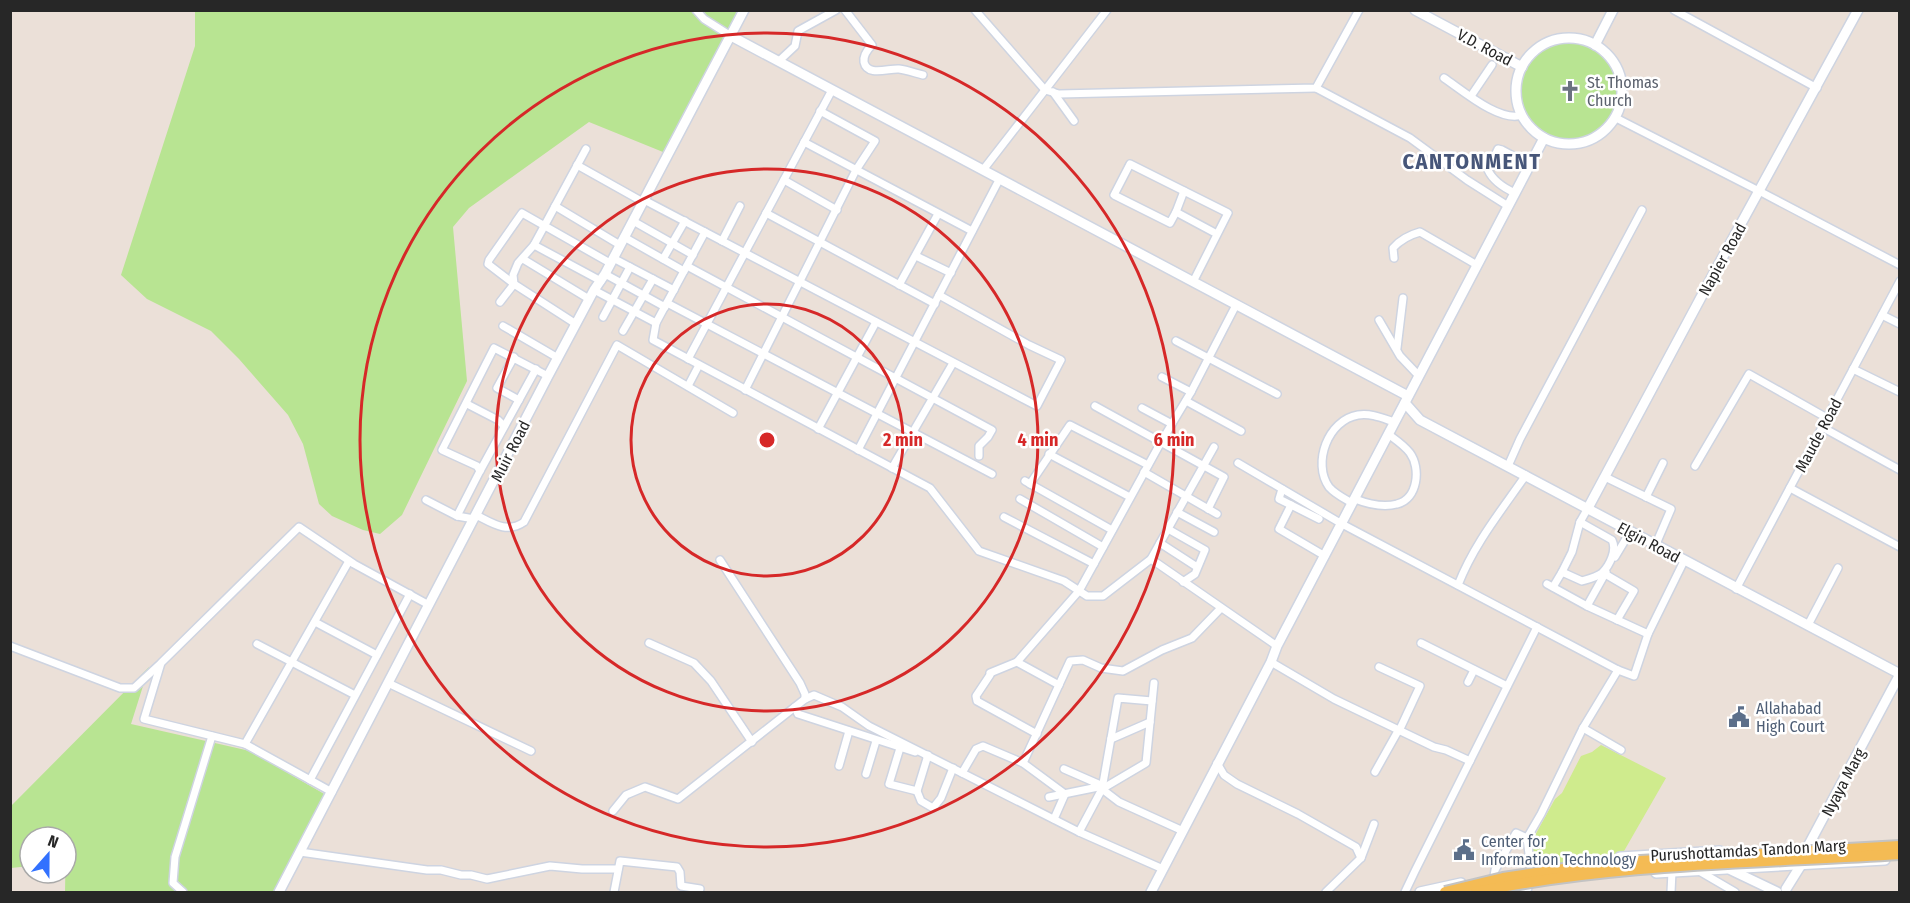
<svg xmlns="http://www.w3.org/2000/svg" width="1910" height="903" font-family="'Fira Sans Condensed',sans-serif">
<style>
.green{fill:#b8e492}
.pitch{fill:#cfeb8d}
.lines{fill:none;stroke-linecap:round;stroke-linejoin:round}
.street-casing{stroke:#ced4e1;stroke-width:10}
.secondary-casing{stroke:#ced4e1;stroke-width:12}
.street{stroke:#fff;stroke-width:7}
.secondary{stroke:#fff;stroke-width:9}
.primary-bridge-casing{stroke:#c3c3c3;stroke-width:14;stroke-linecap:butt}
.primary-bridge{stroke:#f4bb54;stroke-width:10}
.ring{fill:none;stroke:#d62828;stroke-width:3}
.labels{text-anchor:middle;stroke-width:5;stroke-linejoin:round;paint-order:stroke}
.street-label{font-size:16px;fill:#272727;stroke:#fff}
.worship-label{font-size:16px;fill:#5b616d;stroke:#fff;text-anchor:start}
.service-label{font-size:16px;fill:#4e5e75;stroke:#fff;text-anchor:start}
.district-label{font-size:22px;font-weight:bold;letter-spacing:1.5px;fill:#475679;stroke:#fff}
.centre{fill:#d62828;stroke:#fff;stroke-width:3}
.ring-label{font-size:18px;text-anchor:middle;font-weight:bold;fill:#d62828;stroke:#fff;stroke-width:5;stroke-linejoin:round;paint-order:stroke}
</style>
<rect width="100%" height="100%" fill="#ebe0d8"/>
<g class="green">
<path d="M195,11H739L663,152L589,122L469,208L453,227L467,381L402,515L380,534L363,530L332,516L319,504L303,444L288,415L239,359L211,331L147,299L121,275L195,46Z"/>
<circle cx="1569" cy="92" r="49"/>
<path d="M149,667L131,724L250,751L326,795L276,892H65L66,837H30V866L11,868V806Z"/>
</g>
<path class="pitch" d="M1601,745L1666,778L1620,858L1533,872V839L1555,799L1562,793L1581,756L1592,752Z"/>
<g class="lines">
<defs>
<g id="street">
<path d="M696,10L704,19L731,36"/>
<path d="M845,10L872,45C867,50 863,55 864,62C867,77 889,68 899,69C907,70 915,73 923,75"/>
<path d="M975,10L1045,90L1059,94L1316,88L1359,10"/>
<path d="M1674,10L1817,88"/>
<path d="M779,61L795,46L798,31L836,10"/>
<path d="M1444,78C1462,90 1500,123 1522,115"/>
<path d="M1316,88L1410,138L1467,180L1508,206"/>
<path d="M1053,92L1074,121"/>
<path d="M1471,96L1492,65"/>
<path d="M1616,118L1759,191L1900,265"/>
<path d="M804,142L972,231"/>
<path d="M577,165L643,202"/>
<path d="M983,170L1107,10"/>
<path d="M784,180L837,210"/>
<path d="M1515,193C1504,188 1493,181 1488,170L1498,149L1502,150L1530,165"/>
<path d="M555,206L620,245"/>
<path d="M1176,212L1184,191"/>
<path d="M766,213L935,304"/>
<path d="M633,221L693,255"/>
<path d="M705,232L1037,406L1061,360L1029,345L939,295"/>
<path d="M624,237L684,271"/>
<path d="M722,241L740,206"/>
<path d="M534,245L601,281"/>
<path d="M916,256L951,273"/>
<path d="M613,258L674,290"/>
<path d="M1394,258L1393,248C1401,239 1409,235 1420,232L1477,265"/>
<path d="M523,259L589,299"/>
<path d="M663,259L685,221"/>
<path d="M687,266L992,430L988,437L979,446V456"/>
<path d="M605,274L665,307"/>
<path d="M1193,282L1228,213L1130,164L1114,195L1170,223L1176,212L1217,234"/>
<path d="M899,285L938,214"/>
<path d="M594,290L656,323L705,232L644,200"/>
<path d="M500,302L514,284L488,264L489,260L522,213L610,263"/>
<path d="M667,303L992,474"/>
<path d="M1882,315L1900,324"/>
<path d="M603,317L630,267"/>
<path d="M1379,320L1400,356L1419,376"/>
<path d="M656,323L653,340L930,488L979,551L1064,581L1087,596H1103L1151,559L1214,447"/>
<path d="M576,324L514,284L513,275L518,263L534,245L586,149"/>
<path d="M503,326L558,358"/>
<path d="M623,331L653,279"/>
<path d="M1176,341L1277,394"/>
<path d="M1397,348L1403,298"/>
<path d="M514,357L497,388L519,400"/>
<path d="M688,359L832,90"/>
<path d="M1853,369L1900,392"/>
<path d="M1162,377L1191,392"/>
<path d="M688,386L699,365"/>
<path d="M745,390L856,170L875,141L820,111"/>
<path d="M1186,401L1241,431"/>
<path d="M467,404L498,420L504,426"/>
<path d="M1095,406L1224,477L1208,509"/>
<path d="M1142,408L1172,424"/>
<path d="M1822,427L1900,470"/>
<path d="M818,429L876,322"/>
<path d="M858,450L999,180"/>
<path d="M1049,454L1130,497"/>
<path d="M1238,463L1342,524L1618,670L1634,676L1648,634L1684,561"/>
<path d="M1508,466L1520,439L1642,210"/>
<path d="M1695,466L1749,374L1827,418"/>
<path d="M892,468L953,363"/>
<path d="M480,471L477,466L442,450L494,348L548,376"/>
<path d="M1144,472L1217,514"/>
<path d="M1605,477L1671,509L1656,544"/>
<path d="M1025,481L1112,530"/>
<path d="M1030,484L1070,425L1148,465"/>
<path d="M1790,488L1900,547"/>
<path d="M1282,489L1279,499L1319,519"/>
<path d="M1646,497L1663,463"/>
<path d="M1020,499L1103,547"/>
<path d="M1355,499C1368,504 1383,508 1397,504C1418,499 1421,468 1410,453C1404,445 1396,440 1388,434"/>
<path d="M426,500L457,516L474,519"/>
<path d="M1352,503C1345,499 1335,494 1329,487C1312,463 1328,420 1358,415C1371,413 1382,418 1394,422"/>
<path d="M1291,505L1279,529L1325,556"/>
<path d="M1177,512L1214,532"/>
<path d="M476,515C492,523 507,534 524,522L617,345L733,413"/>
<path d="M457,516L480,471L536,369"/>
<path d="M1004,517L1094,564"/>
<path d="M1168,529L1205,550L1195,574L1183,582"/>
<path d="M1160,543L1197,567"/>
<path d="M1615,557L1630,532"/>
<path d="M1151,559L1277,646"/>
<path d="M720,560L800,683L805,694V699"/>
<path d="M1562,572L1572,552L1580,522"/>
<path d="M1605,574L1634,591L1617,620"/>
<path d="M1547,584L1587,606L1648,634"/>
<path d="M1458,585C1474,544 1501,511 1526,475"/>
<path d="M1553,587L1562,572L1582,581C1589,579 1597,577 1602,573C1610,565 1617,550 1612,540L1580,522L1588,508"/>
<path d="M1736,589L1900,281"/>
<path d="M1587,606L1606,572"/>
<path d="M315,622L377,655"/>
<path d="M1808,625L1838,568"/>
<path d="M649,643L694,663L711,681L752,742"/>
<path d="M1421,643L1507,686"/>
<path d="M257,644L355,695"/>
<path d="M10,646L120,688H134L159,665"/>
<path d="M1017,662L1059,685"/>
<path d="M1271,662L1334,699L1434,747L1446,750L1470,761"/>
<path d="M1379,667L1420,686L1399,731"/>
<path d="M990,673L1017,662L1079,591L1161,442L1191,392L1236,305"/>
<path d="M990,675L976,696L977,701L1037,734"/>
<path d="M1468,682L1474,670"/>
<path d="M388,683L531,751"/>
<path d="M1154,683L1146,763L1102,789L1119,802L1183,831"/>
<path d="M795,707L798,714L915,752"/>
<path d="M1583,728L1621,750"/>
<path d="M1111,739L1150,722"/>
<path d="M245,744L349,561"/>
<path d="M900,748L889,784L917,791L928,755H926"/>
<path d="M1023,763L1065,794L1054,819"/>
<path d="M1217,763L1224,775L1237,784L1298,814L1356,847L1361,858L1326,892"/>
<path d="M839,766L849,731"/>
<path d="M1375,772L1398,731"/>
<path d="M962,773L976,749L983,746L1023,763L1070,661L1083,660L1101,668L1123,671L1162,650L1192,638L1221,608"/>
<path d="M866,774L876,741"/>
<path d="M310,780L410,594"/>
<path d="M917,791L921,801L933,808L941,798L953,768"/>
<path d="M332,792L245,744L144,719L161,663L299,527L354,564L429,605"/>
<path d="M1049,797L1103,786L1064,769"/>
<path d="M613,811L626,795L645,787L678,799L805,699L814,695L842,707L869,726L1079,832L1163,869"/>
<path d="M1079,832L1102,789L1118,698L1152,701"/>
<path d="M300,852L427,870H441L461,875H471L487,879L550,866L582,869H618"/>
<path d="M1361,858L1374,824"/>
<path d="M1699,871L1735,892"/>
<path d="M1532,878L1527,838L1541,814L1583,728L1618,670"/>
<path d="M1493,882L1495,870L1516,833L1527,838"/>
<path d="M183,892L173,883L175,857L212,736"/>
<path d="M614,892L620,861L677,867L680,872L681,886L700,889L699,892"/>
<path d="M1405,892L1415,871L1537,627"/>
<path d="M1671,892L1672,872"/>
</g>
<g id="secondary">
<path d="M1415,10L1522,67"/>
<path d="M731,36L1408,396"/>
<circle cx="1569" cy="91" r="53"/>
<path d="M1595,45L1613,10"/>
<path d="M1405,403L1420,420L1900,674"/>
<path d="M1588,508L1714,273L1858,10"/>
<path d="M1620,857L1720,851"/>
<path d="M1731,870L1777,892"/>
<path d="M1656,873L1885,860"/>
<path d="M1786,889L1801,865L1807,848L1900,674"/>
<path d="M279,892L548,376L594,290L605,274L744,10"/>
<path d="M1151,892L1271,662L1277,646L1544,138"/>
<path d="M1420,892L1461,883"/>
<path d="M1504,892L1527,888"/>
</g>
</defs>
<use href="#street" class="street-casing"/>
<use href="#secondary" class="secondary-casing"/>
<use href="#street" class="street"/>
<use href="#secondary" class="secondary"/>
<defs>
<g id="primary-bridge">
<path d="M1445,892L1503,878L1605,863L1900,846"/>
<path d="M1476,892C1615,863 1758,863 1900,854"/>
</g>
</defs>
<use href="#primary-bridge" class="primary-bridge-casing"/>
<use href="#primary-bridge" class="primary-bridge"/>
</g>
<g class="ring">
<circle cx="767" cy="440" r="136"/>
<circle cx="767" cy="440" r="271"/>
<circle cx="767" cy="440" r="407"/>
</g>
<defs>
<symbol id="church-bare" viewBox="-9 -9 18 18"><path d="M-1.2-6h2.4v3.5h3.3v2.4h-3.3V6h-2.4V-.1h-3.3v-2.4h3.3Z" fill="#6b7280" stroke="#fff" stroke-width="2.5" paint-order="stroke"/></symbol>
<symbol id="civic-bare" viewBox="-9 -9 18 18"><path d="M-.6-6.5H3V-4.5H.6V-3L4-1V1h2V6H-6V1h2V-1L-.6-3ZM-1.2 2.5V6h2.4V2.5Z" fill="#5c6f8a" stroke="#fff" stroke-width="2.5" paint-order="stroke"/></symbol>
</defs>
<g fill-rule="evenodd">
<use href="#church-bare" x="1555" y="76" width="30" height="30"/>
<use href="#civic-bare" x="1724" y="702" width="30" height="30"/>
<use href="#civic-bare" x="1449" y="835" width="30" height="30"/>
</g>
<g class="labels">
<g class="street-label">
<text transform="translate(1485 47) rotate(28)" y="6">V.D. Road</text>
<text transform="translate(1722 259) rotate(-61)" y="6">Napier Road</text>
<text transform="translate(1818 435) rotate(-62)" y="6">Maude Road</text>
<text transform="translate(510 451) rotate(-63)" y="6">Muir Road</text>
<text transform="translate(1649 542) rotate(28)" y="6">Elgin Road</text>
<text transform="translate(1843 782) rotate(-62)" y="6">Nyaya Marg</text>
<text transform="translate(1748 850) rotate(-3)" y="6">Purushottamdas Tandon Marg</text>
</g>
<g class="worship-label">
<text x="1587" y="88">St. Thomas<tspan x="1587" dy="18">Church</tspan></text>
</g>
<g class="service-label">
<text x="1756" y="714">Allahabad<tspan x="1756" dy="18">High Court</tspan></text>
<text x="1481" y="847">Center for<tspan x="1481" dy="18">Information Technology</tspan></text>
</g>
<g class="district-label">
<text x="1472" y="169">CANTONMENT</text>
</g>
</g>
<circle cx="767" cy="440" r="9" class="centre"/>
<g class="ring-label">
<text x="903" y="446">2 min</text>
<text x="1038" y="446">4 min</text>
<text x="1174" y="446">6 min</text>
</g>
<rect width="1910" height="903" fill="none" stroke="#272727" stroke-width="24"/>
<g transform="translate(48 855) rotate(21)"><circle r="28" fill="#ffffff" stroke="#a9a9a9" stroke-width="1.5"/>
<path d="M0-4.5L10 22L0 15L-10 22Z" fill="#3271fe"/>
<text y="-9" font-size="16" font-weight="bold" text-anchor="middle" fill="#272727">N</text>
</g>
</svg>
